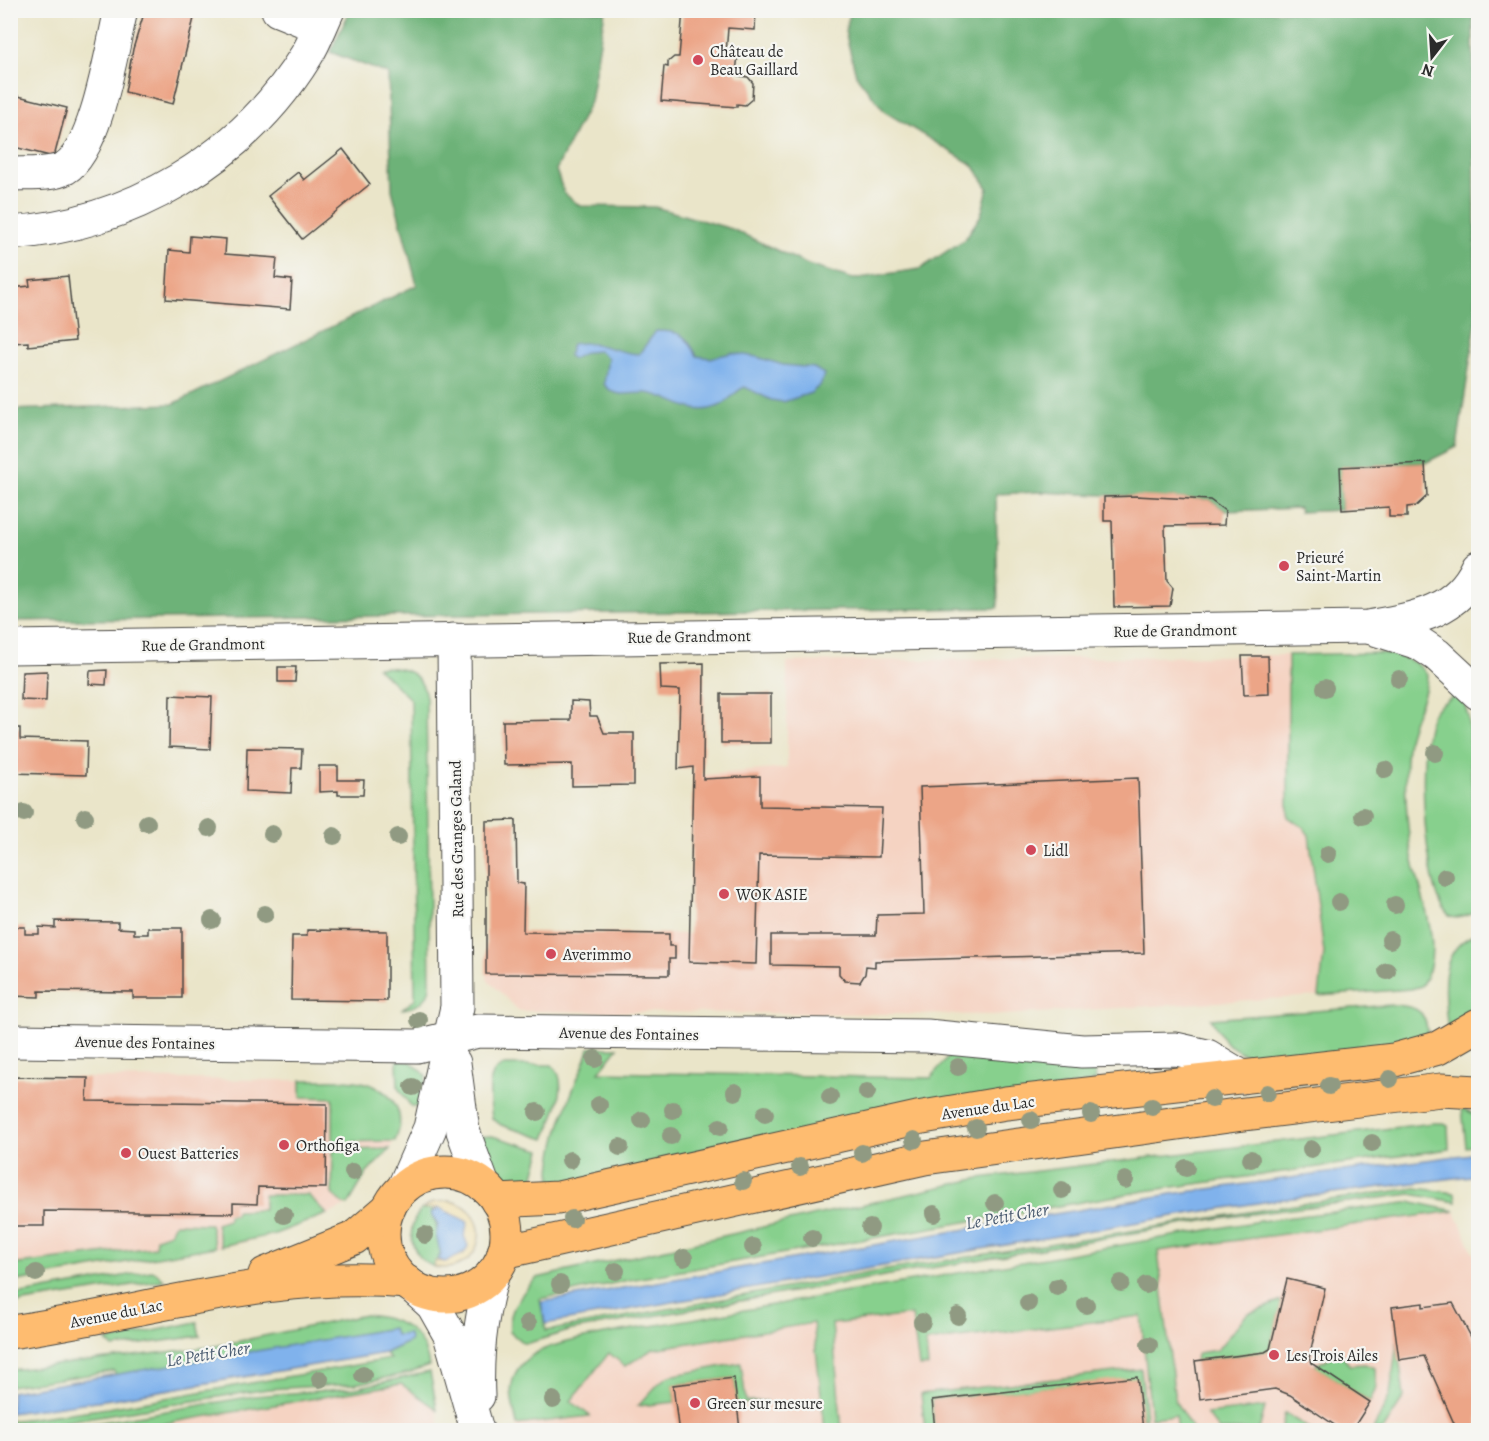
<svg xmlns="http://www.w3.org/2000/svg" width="1489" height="1441" font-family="Alegreya,serif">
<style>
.built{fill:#f5d3c2}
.green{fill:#87d08d;stroke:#597e5c;stroke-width:1.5}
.forest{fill:#6db278;stroke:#4c6e52;stroke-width:1.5}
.sand{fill:#eeda9e;stroke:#8c8264;stroke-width:1.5}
.water{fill:#80b2ec;stroke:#566e8c;stroke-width:1.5}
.building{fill:#eca587}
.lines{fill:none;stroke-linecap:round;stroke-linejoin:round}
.minor-casing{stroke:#484743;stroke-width:35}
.tertiary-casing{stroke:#484743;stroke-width:35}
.primary-casing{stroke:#484743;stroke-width:35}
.minor{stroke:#fff;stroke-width:33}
.tertiary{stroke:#fff;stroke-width:33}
.primary{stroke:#febc70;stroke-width:33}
.tree{fill:#909a82}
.poi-dot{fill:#d1495b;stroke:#f6f6f2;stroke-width:2}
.labels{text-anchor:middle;stroke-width:4.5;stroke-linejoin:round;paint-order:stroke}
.poi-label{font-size:16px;fill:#2b2b2b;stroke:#f6f6f2;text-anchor:start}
.street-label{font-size:16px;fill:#2b2b2b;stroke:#f6f6f2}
.water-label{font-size:18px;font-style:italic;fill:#495a6f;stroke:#f6f6f2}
</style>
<rect width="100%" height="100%" fill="#f6f6f2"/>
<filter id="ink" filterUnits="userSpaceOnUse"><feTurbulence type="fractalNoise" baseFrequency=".0167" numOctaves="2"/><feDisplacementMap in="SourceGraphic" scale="12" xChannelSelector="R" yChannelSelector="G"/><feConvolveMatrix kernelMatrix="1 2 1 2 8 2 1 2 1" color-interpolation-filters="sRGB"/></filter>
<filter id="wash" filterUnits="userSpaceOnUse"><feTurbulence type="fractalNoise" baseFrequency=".008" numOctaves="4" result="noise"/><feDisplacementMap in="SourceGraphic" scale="24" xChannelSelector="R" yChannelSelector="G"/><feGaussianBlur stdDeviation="1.35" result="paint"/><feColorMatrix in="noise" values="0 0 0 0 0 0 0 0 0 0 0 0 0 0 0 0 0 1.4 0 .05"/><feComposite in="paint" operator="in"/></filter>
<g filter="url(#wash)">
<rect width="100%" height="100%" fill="#eae5c9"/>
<g class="built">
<path d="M1288,655V817L1303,827L1309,835L1324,953L1319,996L1004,1015L522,1011L518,1010L487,979V932L689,934L693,784L703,783V775L787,768V662Z"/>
<path d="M11,1077L356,1081L368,1083L388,1095L399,1115V1130L390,1149L360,1182L348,1205L325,1216L247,1242L11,1282Z"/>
<path d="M1455,1211L1478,1263V1430H517L512,1397L538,1361L1158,1251Z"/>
<path d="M402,1384L437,1409L440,1430H125Z"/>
</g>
<g class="green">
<path d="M1382,653C1398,656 1418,659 1427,675C1427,698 1412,717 1408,740C1403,773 1406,812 1410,845C1415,886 1449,950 1421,986L1411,989L1319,996L1324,953L1309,835L1303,827L1288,817V655Z"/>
<path d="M377,667C402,667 422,670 426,698L430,985C429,1000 418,1007 403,1009L415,999L411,700Z"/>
<path d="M1461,693L1468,716L1472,789L1478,835V912C1470,914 1456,922 1448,915C1423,890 1416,746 1432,715C1438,704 1450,699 1461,693Z"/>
<path d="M1478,933V1006L1448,1034C1445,996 1434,949 1478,933Z"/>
<path d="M1392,1005C1423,1006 1425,1013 1429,1041L1270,1061L1242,1053L1226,1043L1211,1019Z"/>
<path d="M589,1048H618L599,1072L931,1078L952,1052L1095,1072L1096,1081L551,1186C549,1153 562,1118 574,1087C579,1073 586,1064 589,1048Z"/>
<path d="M397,1060L411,1062L426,1075L421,1108L411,1106L398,1088Z"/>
<path d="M505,1065H552C572,1083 552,1119 545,1139L501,1125L492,1118C490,1101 484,1070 505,1065Z"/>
<path d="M301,1080C332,1081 372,1073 393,1101C402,1114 401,1128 395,1141L333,1142V1098L301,1097Z"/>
<path d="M1462,1108L1478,1116V1145L1466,1147Z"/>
<path d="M1433,1123H1442L1448,1126L1449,1149L1145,1191L629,1280L540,1299L546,1331L875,1272L1280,1207L1416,1188L1455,1193L1456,1202L1411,1194L1220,1218L572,1330L529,1343H523L510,1332C507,1311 523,1291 537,1278L980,1178Z"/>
<path d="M492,1136L541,1150L530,1190C495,1178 491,1169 475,1137Z"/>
<path d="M390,1149L366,1174L348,1205L343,1204L332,1194L333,1150Z"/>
<path d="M264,1195H308L327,1214L275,1234L221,1246L216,1224L228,1220V1215H235L236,1211L264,1210Z"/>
<path d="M1413,1202L1455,1211L1158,1251L1175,1401L1193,1430H1178L1176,1415L1151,1418L1141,1316L926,1342L928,1366L919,1367L912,1315L832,1324L842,1430H825L813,1323L653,1349L625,1366L609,1353L571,1401L590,1416L517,1425C515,1413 509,1396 512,1384C519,1345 574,1341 605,1334L1260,1221Z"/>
<path d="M429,1208L433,1210L431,1213C439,1225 437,1238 441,1252L434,1267C410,1256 404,1229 422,1209Z"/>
<path d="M175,1223L210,1224L215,1247L11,1282V1265L155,1247L156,1238L170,1233Z"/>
<path d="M151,1271L156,1272L164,1280L11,1304V1296Z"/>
<path d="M1282,1301L1270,1349L1265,1352L1195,1361L1198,1353L1217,1350L1247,1314Z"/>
<path d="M365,1315C399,1318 423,1329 429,1366L409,1373L355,1384L268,1389L11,1430L10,1421L108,1408L390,1359L385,1353L410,1341L395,1335L393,1328L116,1376L114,1371L11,1386V1370L211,1347Z"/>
<path d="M197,1322L200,1336L113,1348L106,1341Z"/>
<path d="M1397,1341L1404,1397L1383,1430H1373L1390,1395Z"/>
<path d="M1340,1352L1350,1365L1365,1364L1375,1368L1376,1387L1370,1402L1314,1366Z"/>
<path d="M741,1363L746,1401H768L737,1405L734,1378L673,1385L675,1402L638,1406L660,1382L669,1376Z"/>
<path d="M1141,1369L1146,1418H1142L1137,1378L932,1400L935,1430H925L921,1394Z"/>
<path d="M430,1372L437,1409L401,1384L125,1430H55L254,1396L356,1388Z"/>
<path d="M1265,1407L1259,1430H1219L1206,1414Z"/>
<path d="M1285,1413L1311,1430H1281Z"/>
</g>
<path class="forest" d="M350,11H605L590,102L556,170L564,193L580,206L655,207L732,229L808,265L853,279L920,269L965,239L981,215L988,188L973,165L885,112L856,75L845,31L851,11H1473L1476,322L1457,447L1425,463L1341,467L1342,510L1300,512L1299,508L1225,511L1210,500L1040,492L996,494L998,608L11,621L10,410L173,404L417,285L392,190L388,74L330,52Z"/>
<path class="sand" d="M450,1201C497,1210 484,1277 434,1267L435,1261L445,1262L464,1254L467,1244L464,1236L468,1222L439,1208L422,1209L434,1202Z"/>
<g class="water">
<path d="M656,331C680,331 686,334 697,356L710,358L732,353L757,357L783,365L814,368L824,374L821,384L811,393L783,402L771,400L745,387C734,391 729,402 719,406C691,419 670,394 646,393C629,392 617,400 604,384L608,358L599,351L586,352L573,359L568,356L572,344C597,339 615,353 639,354Z"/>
<path d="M1478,1153V1175L1277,1200L1174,1216L545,1324L541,1302L1171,1194Z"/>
<path d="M439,1208L468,1222L464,1236L468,1246L466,1251L445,1262L438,1259L441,1255L436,1235L438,1225L431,1213Z"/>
<path d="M393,1328L395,1335L409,1334L410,1341L385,1353L118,1398L11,1413V1392Z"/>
</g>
<g id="blocks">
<g class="building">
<path d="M145,10H196L173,104L125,92L133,49Z"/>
<path d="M683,10H756L755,30L728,28L726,54L738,55L736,73L739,76L748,77L753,83L752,99L745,105L737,104V107L661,101L664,66L668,67V62L674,57H679Z"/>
<path d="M10,94L67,108L54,157L10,146Z"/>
<path d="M343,149L370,184L302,239L268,196L298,172L304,180Z"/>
<path d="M190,236L226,239L225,254L277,258L275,278L292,280L290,309L166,299L169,250L189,252Z"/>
<path d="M68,276L75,341L28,346V342L12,343L10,288L30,286L29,280Z"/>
<path d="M1425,463L1427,496L1416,506L1407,507V517H1389V507L1342,510L1340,467Z"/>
<path d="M1136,496L1210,500L1225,511L1224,525L1165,526L1167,581L1173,588L1170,606L1114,607L1112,521H1104V497Z"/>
<path d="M1242,656H1268L1269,694L1244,695Z"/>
<path d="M704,663L703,779L760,776V806L882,808L879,857L759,855L756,964L689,962L693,767L678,769L680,690L661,689L660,664Z"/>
<path d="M278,667H296L295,682H278Z"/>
<path d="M107,670L106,685L89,684L90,671Z"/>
<path d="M47,671L46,701L21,700L22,672Z"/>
<rect x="721" y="694" width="50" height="49"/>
<path d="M170,695L212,697L210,749L169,747Z"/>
<path d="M571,701L589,702L590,716H597L604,733H634V785L572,786V764L504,765L503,721L571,720Z"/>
<path d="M10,728H20V739L87,741L86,775L10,773Z"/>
<path d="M247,748L302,749L301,768H292L291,793L246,791Z"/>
<path d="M319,766H338V780H364L363,795H338V791L319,792Z"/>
<path d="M1138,778L1144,953L875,961V967L866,966L865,974L860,982L845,981L839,974V966L771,965V935H876L877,915L924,914L920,787Z"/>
<path d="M516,820L517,883L524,884L523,932L669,934V946H675V959H669V975L486,974V821Z"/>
<path d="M55,921L118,922V928L134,929V934H148V928H182V998H133V992L39,991V997L10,996V927H25V934H39V927L55,928Z"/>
<path d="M307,930L387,931V1001L291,1000L292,936H307Z"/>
<path d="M10,1077L88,1078L87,1101L327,1104L326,1188L258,1187L257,1204L233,1203V1213L44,1211V1226H10Z"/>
<path d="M1287,1279L1325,1288L1309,1358L1311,1363L1370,1402L1352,1430H1342L1290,1395L1275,1389L1200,1399L1195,1361L1265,1352L1270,1349Z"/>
<path d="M1423,1303V1307L1453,1303L1478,1350V1430H1457L1424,1356L1399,1360L1392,1307Z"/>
<path d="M1137,1377L1143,1430H935L932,1400Z"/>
<path d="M734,1378L740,1430H674L678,1426L673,1385Z"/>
<path d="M385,1425L386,1430H357V1429Z"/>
</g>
</g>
</g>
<g filter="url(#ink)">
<use href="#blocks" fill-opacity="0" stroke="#484743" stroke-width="1.5"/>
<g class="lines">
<defs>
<g id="minor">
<path d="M278,10L320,27"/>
<path d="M10,174C27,173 50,176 65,168C97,149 112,47 121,10"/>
<path d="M10,233C130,225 243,158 306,56C315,42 321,25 328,10"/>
<path d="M10,1041L417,1046L478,1031L927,1036L1082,1051L1176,1049L1207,1056L1242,1077"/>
<path d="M412,1286L433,1305L450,1335L477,1430"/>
<path d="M478,1396C476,1353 481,1313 493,1273"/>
</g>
<g id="tertiary">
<path d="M1372,628L1419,643L1437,655L1478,693"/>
<path d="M10,647L1368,627C1413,619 1457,613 1478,567"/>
<path d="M454,1063L463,1131L483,1185"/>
<path d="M404,1187L430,1128L457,1007L454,640"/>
</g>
<g id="primary">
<circle cx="445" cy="1234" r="62"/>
<path d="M497,1201L558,1198L917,1118L1006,1103L1394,1060L1438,1048L1478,1025"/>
<path d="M504,1252L925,1158L1236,1115L1441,1090L1478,1092"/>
<path d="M265,1274L354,1238L389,1208"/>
<path d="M10,1332C144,1313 270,1269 407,1282"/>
</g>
</defs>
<use href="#minor" class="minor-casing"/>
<use href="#tertiary" class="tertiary-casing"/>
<use href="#primary" class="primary-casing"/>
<use href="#minor" class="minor"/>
<use href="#tertiary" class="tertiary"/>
<use href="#primary" class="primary"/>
</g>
<g class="tree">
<circle cx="1399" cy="679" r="9"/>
<circle cx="1325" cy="688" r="9"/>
<circle cx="1435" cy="753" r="9"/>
<circle cx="1385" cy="770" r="9"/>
<circle cx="24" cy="813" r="9"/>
<circle cx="1363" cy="816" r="9"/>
<circle cx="85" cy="817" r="9"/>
<circle cx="147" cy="823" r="9"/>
<circle cx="209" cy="828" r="9"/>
<circle cx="272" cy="834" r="9"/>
<circle cx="334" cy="836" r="9"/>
<circle cx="398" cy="837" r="9"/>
<circle cx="1328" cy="854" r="9"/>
<circle cx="1445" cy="877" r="9"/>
<circle cx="1339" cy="902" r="9"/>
<circle cx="1395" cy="905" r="9"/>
<circle cx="265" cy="914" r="9"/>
<circle cx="212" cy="920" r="9"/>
<circle cx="1390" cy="940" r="9"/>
<circle cx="1387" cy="971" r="9"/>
<circle cx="419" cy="1020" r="9"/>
<circle cx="595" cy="1059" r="9"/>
<circle cx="958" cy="1067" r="9"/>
<circle cx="1390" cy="1079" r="9"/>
<circle cx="1329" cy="1086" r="9"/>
<circle cx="413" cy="1087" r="9"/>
<circle cx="735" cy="1092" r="9"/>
<circle cx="867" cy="1092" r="9"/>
<circle cx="1267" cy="1093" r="9"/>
<circle cx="830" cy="1097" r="9"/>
<circle cx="1212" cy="1099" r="9"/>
<circle cx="599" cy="1105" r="9"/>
<circle cx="1152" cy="1107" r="9"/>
<circle cx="673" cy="1110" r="9"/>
<circle cx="537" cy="1112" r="9"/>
<circle cx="765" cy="1114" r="9"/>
<circle cx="1091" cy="1114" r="9"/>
<circle cx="642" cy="1120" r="9"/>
<circle cx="1031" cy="1120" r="9"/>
<circle cx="720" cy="1127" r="9"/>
<circle cx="976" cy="1128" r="9"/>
<circle cx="671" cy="1136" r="9"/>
<circle cx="914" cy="1140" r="9"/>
<circle cx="1372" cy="1143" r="9"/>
<circle cx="620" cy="1147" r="9"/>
<circle cx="1311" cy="1149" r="9"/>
<circle cx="862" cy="1153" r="9"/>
<circle cx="1251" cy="1159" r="9"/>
<circle cx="570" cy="1160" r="9"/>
<circle cx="800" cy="1167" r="9"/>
<circle cx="1186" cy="1168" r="9"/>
<circle cx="353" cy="1172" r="9"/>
<circle cx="1125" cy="1180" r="9"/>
<circle cx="743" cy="1181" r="9"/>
<circle cx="1062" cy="1190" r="9"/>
<circle cx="995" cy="1203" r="9"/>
<circle cx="934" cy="1214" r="9"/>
<circle cx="284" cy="1215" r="9"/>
<circle cx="572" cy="1219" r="9"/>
<circle cx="870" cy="1228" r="9"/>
<circle cx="425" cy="1235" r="9"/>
<circle cx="812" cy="1238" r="9"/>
<circle cx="753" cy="1247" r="9"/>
<circle cx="684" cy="1258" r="9"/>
<circle cx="616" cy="1271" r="9"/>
<circle cx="36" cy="1273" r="9"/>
<circle cx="1121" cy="1283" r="9"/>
<circle cx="560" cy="1284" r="9"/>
<circle cx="1146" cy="1285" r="9"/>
<circle cx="1057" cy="1287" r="9"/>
<circle cx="1028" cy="1303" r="9"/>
<circle cx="1086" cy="1305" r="9"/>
<circle cx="958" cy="1316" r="9"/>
<circle cx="922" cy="1322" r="9"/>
<circle cx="528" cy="1323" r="9"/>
<circle cx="1149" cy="1345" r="9"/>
<circle cx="363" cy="1375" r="9"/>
<circle cx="320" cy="1379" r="9"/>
<circle cx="553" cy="1400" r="9"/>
</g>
</g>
<g class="poi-dot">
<circle cx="698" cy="60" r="6"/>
<circle cx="1284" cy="566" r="6"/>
<circle cx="1031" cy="850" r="6"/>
<circle cx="724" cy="894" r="6"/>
<circle cx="551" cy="954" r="6"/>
<circle cx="284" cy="1145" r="6"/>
<circle cx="126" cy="1153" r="6"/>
<circle cx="1274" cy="1355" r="6"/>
<circle cx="695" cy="1403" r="6"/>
</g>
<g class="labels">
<g class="poi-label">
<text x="710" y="57">Château de<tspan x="710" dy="18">Beau Gaillard</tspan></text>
<text x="1296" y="563">Prieuré<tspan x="1296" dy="18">Saint-Martin</tspan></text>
<text x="1043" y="856">Lidl</text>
<text x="736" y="900">WOK ASIE</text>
<text x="563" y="960">Averimmo</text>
<text x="296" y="1151">Orthofiga</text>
<text x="138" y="1159">Ouest Batteries</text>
<text x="1286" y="1361">Les Trois Ailes</text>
<text x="707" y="1409">Green sur mesure</text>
</g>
<g class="street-label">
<text transform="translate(1175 630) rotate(-1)" y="6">Rue de Grandmont</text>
<text transform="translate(689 636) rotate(-1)" y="6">Rue de Grandmont</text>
<text transform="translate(203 644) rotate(-1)" y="6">Rue de Grandmont</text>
<text transform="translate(456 839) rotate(-91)" y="6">Rue des Granges Galand</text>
<text transform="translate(629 1033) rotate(1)" y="6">Avenue des Fontaines</text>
<text transform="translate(145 1042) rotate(1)" y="6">Avenue des Fontaines</text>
<text transform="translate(988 1107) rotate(-8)" y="6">Avenue du Lac</text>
<text transform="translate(116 1313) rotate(-11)" y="6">Avenue du Lac</text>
</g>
<g class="water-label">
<text transform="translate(1007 1216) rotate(-10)" y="6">Le Petit Cher</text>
<text transform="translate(208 1354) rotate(-9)" y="6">Le Petit Cher</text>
</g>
</g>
<rect width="1489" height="1441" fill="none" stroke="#f6f6f2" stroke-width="36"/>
<g transform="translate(1432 57) rotate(197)" stroke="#f6f6f2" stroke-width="4.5" paint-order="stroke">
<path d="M0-4.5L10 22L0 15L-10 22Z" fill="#2b2b2b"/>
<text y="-9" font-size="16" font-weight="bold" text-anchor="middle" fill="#2b2b2b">N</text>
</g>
</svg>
